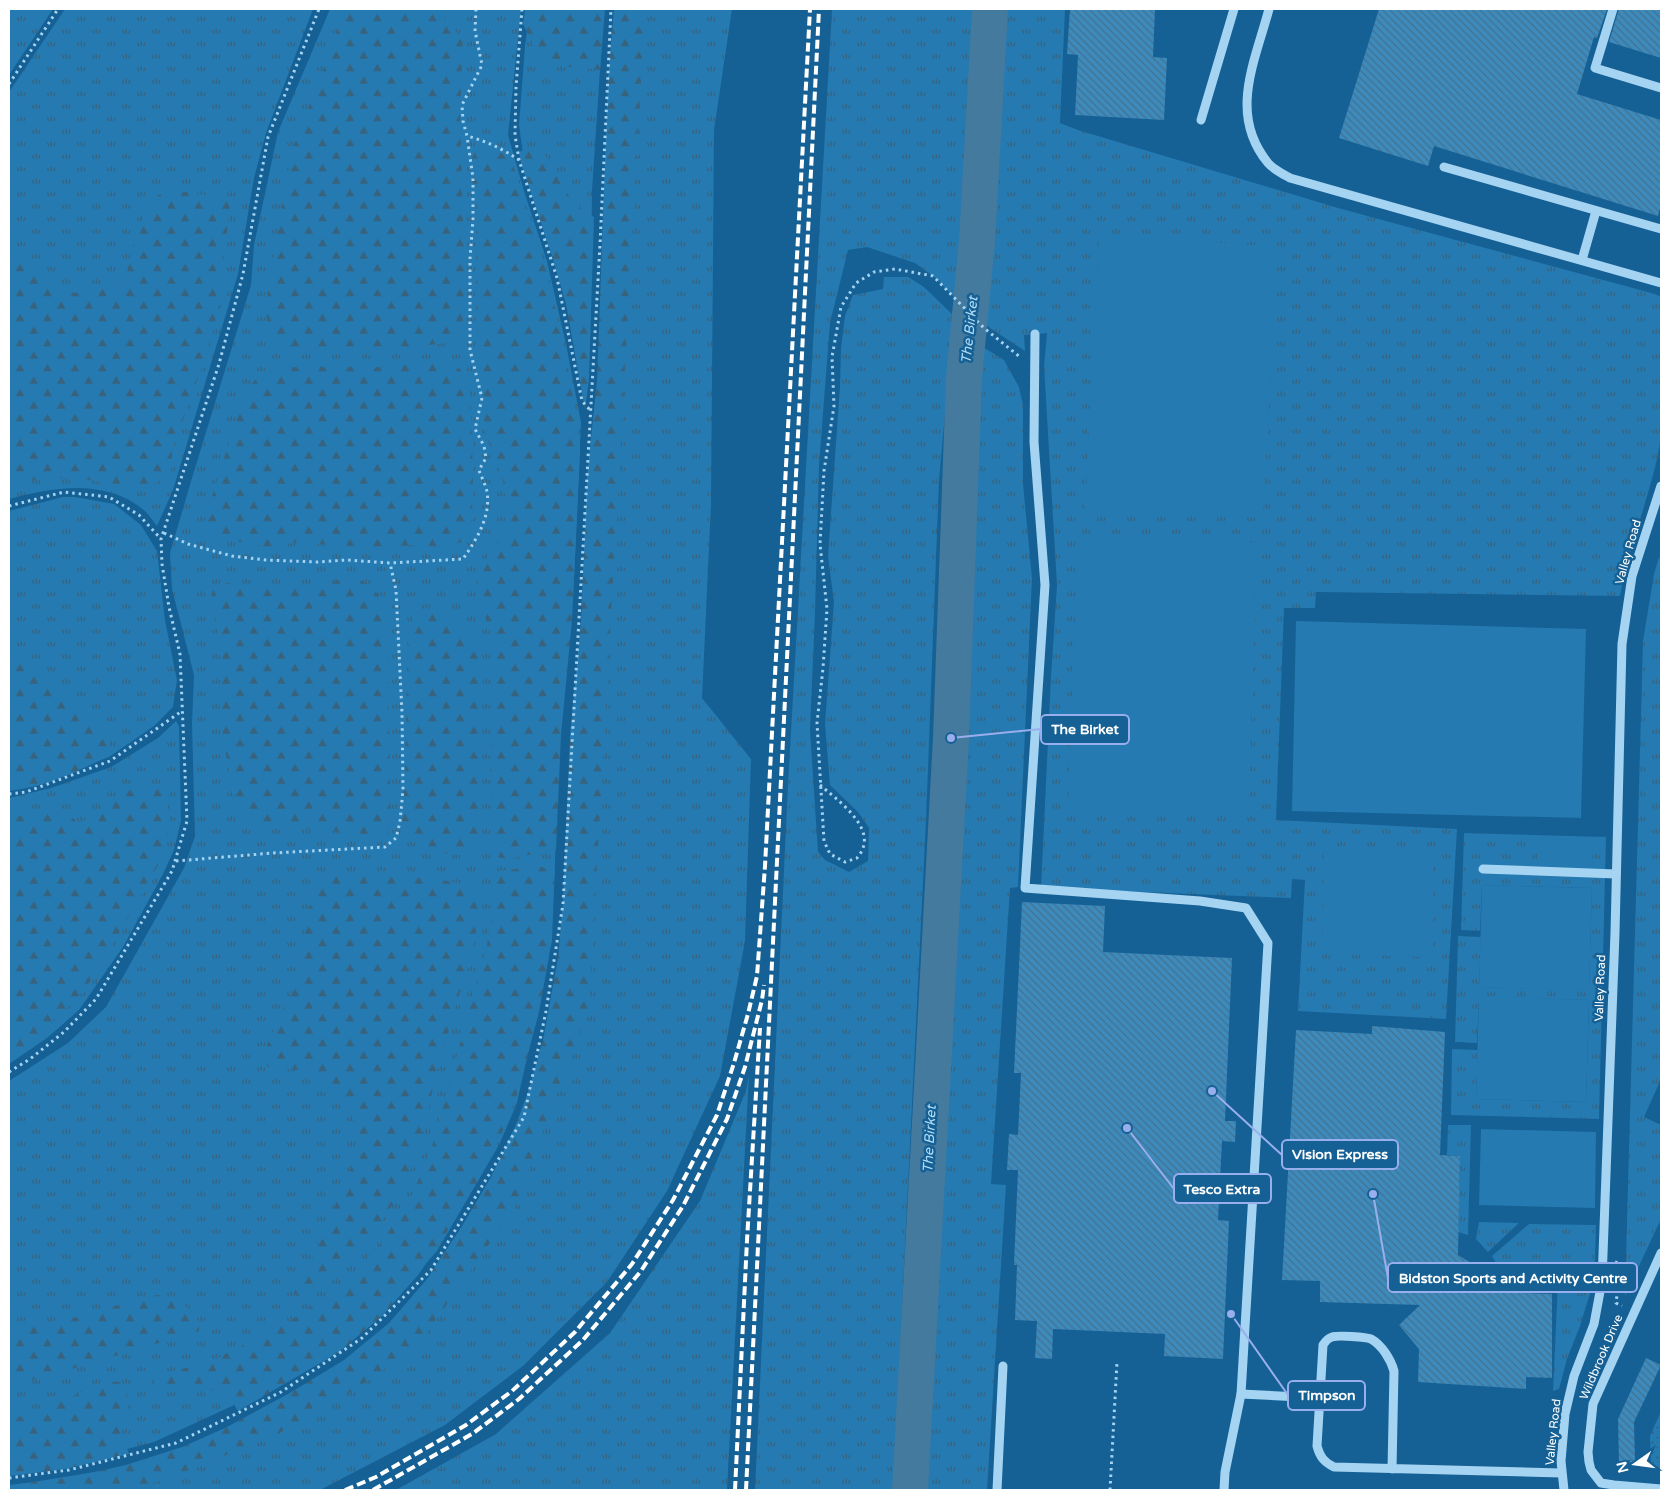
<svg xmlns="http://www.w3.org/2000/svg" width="1670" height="1499" font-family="'Varela Round',sans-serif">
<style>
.grass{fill:url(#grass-tufts)}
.forest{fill:url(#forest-firs)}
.park{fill:url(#park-dots)}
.garden{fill:#247ab1}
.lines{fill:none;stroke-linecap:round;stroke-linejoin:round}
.river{stroke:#457a9f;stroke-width:36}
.building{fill:url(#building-back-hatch)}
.path{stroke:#a5d3f2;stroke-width:3;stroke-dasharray:2.5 4;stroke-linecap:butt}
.minor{stroke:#a5d3f2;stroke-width:9}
.rail{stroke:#fff;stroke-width:4;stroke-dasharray:9 4;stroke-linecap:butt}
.labels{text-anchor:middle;stroke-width:5;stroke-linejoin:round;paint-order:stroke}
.street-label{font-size:12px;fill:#fff;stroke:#156094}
.water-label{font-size:14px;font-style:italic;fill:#b1ddf8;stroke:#156094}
.leader{fill:none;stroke:#99afed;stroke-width:2}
.callout-dot{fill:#99afed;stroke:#156094;stroke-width:2}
.callout{fill:#156094;stroke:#99afed;stroke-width:2}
.callout-label{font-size:14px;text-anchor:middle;font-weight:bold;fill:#fff}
</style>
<defs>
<pattern id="grass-tufts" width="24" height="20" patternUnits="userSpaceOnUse" patternTransform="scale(1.25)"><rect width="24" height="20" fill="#247ab1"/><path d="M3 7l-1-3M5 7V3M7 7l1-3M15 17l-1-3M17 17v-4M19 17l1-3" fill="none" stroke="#38637e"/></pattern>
<pattern id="forest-firs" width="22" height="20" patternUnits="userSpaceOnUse" patternTransform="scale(1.25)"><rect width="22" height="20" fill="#247ab1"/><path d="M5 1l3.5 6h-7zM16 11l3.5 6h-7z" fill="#38637e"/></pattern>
<pattern id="park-dots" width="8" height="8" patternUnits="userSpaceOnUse" patternTransform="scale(1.25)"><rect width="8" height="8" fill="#247ab1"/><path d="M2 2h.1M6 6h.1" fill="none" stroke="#38637e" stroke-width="1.8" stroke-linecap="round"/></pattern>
<pattern id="building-back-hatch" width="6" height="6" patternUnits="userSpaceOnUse" patternTransform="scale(1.25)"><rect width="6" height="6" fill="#3d8abc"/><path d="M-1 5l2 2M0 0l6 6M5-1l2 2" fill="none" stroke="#43718f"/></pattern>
</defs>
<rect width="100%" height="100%" fill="#156094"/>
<g class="grass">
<path d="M9,9H53L9,75Z"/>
<path d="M65,9H313L266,133L254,178L238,274L173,490L157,526C153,521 149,515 145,511C105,478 55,487 9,499V92Z"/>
<path d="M330,9H521L508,135L524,191L547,261L566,344L581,422L574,578L560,733L552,941L517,1103L499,1145L437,1251L403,1290L291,1379L154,1442L73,1463L9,1469V1081L68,1043L106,1007L184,868L195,836L192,724L194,675L172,589L170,553L192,478L251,285L254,245L278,132Z"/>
<path d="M530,9H604L592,191L591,274L561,266L523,154L519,125L525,46Z"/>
<path d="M620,9H732L714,130L711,505L702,698L751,759L745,941L720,1076L667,1191L607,1282L523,1366L445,1425L320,1490H9V1486L168,1460L238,1424L411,1322L532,1114L566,970Z"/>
<path d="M832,9H977L962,305L933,276L915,263L867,247L848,250L830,323L819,465L815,613L810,730L818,852L825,860L849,872L868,861L869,828L858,812L830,785L825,724L834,602L828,556L840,386L841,349L845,316L853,295L883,289L884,277H908L924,287L958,320L952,337L939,480L926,821L893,1490H755L788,785Z"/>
<path d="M1001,9H1065L1060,123L1078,130L1338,208L1655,294L1661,297V386L1660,390C1662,411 1662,434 1658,455C1647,503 1629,548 1620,596L1316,592L1315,608H1284L1276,820L1457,829L1446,1019L1298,1011L1305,880L1292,879L1291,898L1041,888L1051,677L1057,585L1044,366L1047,333L1024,335L1025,351L972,316L975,297L987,258Z"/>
<path d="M973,341L1004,360L1019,387L1023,405V484L1032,578L1018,887L1010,888L991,1184L1006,1185L987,1490H914L951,851Z"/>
<path d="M63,497H75L114,504L141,525L157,551L165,620L177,680L173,707L154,726L109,757L28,787L9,790V511Z"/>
<path d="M1661,550V1079L1644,1117L1661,1125V1219L1625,1296L1643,641L1654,574Z"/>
<path d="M176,721L179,726L181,821L174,850L162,876L123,947L79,1010L47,1038L9,1064V798L51,788L111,767L158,738Z"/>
<path d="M1464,833L1606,837L1599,1119L1451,1115L1452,1049L1478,1050L1476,1099L1586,1102L1589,1000L1479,997L1477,1043L1455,1042L1458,936L1481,937L1479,987L1589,990L1592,888L1482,885L1480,931L1461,930Z"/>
<path d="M749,1074L727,1490H396L496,1434L610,1333L700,1201L746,1091Z"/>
<path d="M1448,1125H1471L1468,1235L1458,1232L1460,1156L1447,1155Z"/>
<path d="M1479,1222L1519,1223L1488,1252L1476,1239Z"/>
<path d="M1529,1224L1596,1225L1595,1260L1591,1290L1580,1326L1567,1359L1559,1389L1553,1391L1558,1282L1505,1278L1492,1256Z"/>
</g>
<g class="forest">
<path d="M346,9H434L447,21L463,40L460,115L465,287L462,331L456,338L446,343L396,349L343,352L274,346L267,324L266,304L286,179L296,140Z"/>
<path d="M525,9H605L600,70L546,64L539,56L523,24Z"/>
<path d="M614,9H645L589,1006L515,1207L416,1348L346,1395L276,1435L164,1480L124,1490H9V1485L67,1478L126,1465L182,1447L225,1428L288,1394L344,1360L389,1323L427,1279L462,1226L491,1177L515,1127L528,1092L543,1040L558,958L563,902L570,735L581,622L587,477L597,381L608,78Z"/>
<path d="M535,148C553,159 557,177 567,193C574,204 584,210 594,217L589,379L585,410L566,304L553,259L521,163L519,152L526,149Z"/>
<path d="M485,149L496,151L510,156L544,262L564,345L577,420L580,453L572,621L561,735L556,850L507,859L492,856L490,755L496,658L492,636L480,603L476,581L481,565L505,534L508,517L503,481L487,438L481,401L476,316V210L470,164L474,153Z"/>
<path d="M175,190L231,200L217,311L210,345L172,450V467L166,477L156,483L131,489L90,480L65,478L36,480L9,485V253L35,277L54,287L76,293L95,286L112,290L120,285L127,273L132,248L149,203L158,195Z"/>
<path d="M442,362L453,364L461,370L468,385L471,403L473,478L472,518L467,535L462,542L443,548L418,545L378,547L335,545L299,542L267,547L203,535L214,489L245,394C255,375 266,371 285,367H381Z"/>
<path d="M350,579C374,580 380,596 387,616L391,826L387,835L378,839H369L354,834L325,830L262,824L248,819L239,812L233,793L222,732L220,654L216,623L210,603L212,592L218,585L233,582L257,588L274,590Z"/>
<path d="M426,608C442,612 470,628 478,643C488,662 480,707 479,730C478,767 479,804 479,840C477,843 475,848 472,850C457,865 418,842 403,834L399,826L405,776L408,631L414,616Z"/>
<path d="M9,645L92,719C109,729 112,736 109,756C76,772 45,787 9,791Z"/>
<path d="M142,784L168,785C171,812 170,833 162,858L97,972L77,999L30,1042L9,1057V818L55,808L69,814L79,824L138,785Z"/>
<path d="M536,866L555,870L549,957L539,1012L519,1089L506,1124L483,1172L454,1221L419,1274L382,1316L339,1352L238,1411L231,1399L220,1391L156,1386L152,1378L218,1358L300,1315L343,1284L380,1245L411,1196L430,1154L487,945L491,916L493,872Z"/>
<path d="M320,871L377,876L432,878L472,886L478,891L481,904L474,944L435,1078L426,1123L412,1166L393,1204L373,1235L335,1276L314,1295L301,1299L294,1293L324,1232L350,1169L358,1136L353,1114L338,1094L299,1070L269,1067L265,1064L263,1054L301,971L305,926Z"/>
<path d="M158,1295C176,1300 201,1309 199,1331L37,1379L9,1383V1329L77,1317L102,1311L133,1299Z"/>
<path d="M107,1381L120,1382L127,1388L128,1411L119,1424L129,1454L65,1469L9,1476V1420L44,1409Z"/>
</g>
<path class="park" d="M1661,1411V1469H1651L1650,1436Z"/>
<g class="garden">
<path d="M1099,237L1277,246L1263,518L1085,509Z"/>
<path d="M1078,536L1257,543L1248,817L1068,811Z"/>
<path d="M1296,621L1586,629L1581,818L1292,811Z"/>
<path d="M1538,839L1593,841L1592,879L1537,877Z"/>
<path d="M1324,852L1434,854L1432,957L1322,954Z"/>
<path d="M1482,885L1592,888L1589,991L1479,987Z"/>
<path d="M1479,996L1589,1000L1586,1102L1476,1099Z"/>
<path d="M1481,1129L1596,1132L1595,1208L1479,1205Z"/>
</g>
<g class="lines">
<path class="river" d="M910,1490L951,738L964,378L977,241L990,9"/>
</g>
<g class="building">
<path d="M1070,9H1155L1153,57L1167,58L1164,120L1075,115L1078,55L1067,54Z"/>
<path d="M1379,9H1607L1597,38L1594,37L1577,94L1661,120V204L1658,216L1434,146L1428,166L1339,138Z"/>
<path d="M1619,9H1661V58L1609,42Z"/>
<path d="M1022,902L1105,906L1103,952L1232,958L1225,1121H1236L1235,1142L1222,1141L1218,1220L1229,1221L1223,1359L1164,1356L1165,1334L1053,1329L1052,1359L1035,1358L1037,1321L1015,1320L1017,1265H1014L1018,1170H1007L1009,1134L1018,1135L1021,1073H1014Z"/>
<path d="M1372,1026L1445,1032L1440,1155L1460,1156L1458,1255L1471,1263L1482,1276L1489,1292L1552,1294V1378L1526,1377V1389L1418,1382L1419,1349L1399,1325L1420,1305L1320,1302V1281L1282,1280L1296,1030L1372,1034Z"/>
<path d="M1646,1358L1661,1365L1634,1422L1635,1462L1619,1463L1618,1419Z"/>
</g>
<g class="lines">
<g class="path">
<path d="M476,9L475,31L482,65L462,105L463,121L467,136C486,141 503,149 519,160"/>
<path d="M522,9L516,87L515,135L519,160L557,278L582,401L590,410"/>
<path d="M9,84L58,9"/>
<path d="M9,506L64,492L109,497L139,515L161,539"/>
<path d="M164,533L188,544L232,556L266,560L317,562L347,560L390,563L463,559C476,540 491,517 487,492C486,485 481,477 479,470L486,458L484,446L475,429L482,398L470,350V259L473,219V178L467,136"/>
<path d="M820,785C835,798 872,824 863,848C862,852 859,855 857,858L845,862L830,854L824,841L817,723L823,668L827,609L820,544L824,471L834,406L832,357L841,307L856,283L874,272L895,269L933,276L984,328L1020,357"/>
<path d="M9,794L26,792L110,761L182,711"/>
<path d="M176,861L273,853L385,847L396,838L400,822L403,789L402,713L396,590L390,563"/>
<path d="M9,1072L30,1059L64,1032L96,999L172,871L187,821L180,654L169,607L162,564L161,539L219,364L243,274L268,137L319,9"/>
<path d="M1615,1262L1621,1264L1616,1303L1622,1306"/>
<path d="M9,1478L69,1470L176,1443L281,1392L362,1338L431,1270L524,1117L546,1011L563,904L600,244L611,9"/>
<path d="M1110,1490L1117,1362"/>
</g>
<g class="minor">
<path d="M1269,9C1255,62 1228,114 1268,163C1273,169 1283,174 1290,178L1661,283"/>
<path d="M1613,9L1595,68L1661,88"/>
<path d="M1201,120L1234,9"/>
<path d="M1444,167L1661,229"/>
<path d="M1582,260L1596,211"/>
<path d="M1035,334L1034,442L1045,585L1025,888L1200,901L1246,908L1268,943L1241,1394L1225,1472L1224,1490"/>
<path d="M1483,869L1616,874"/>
<path d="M1661,1253L1593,1404L1588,1452L1589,1462L1591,1470L1601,1483L1614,1485L1661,1489"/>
<path d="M1241,1394L1320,1398"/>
<path d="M1392,1469L1394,1371C1391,1360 1382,1345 1371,1339C1366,1337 1338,1335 1332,1337C1328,1338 1325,1342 1323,1345L1317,1446C1320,1457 1324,1462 1334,1467L1561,1473"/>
<path d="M997,1490L1003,1366"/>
<path d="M1564,1490L1561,1461L1565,1414L1574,1376L1594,1324L1602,1281L1615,933L1622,644L1632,576L1661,486"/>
</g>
<g class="rail">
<path d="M345,1490L376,1477L466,1425L512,1391L575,1332L632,1264L673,1200L717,1115L734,1063L748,1014L757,976L765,866L810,9"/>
<path d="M373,1490L472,1434L519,1399L583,1340L641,1271L683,1206L727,1119L745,1067L762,1000L764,985"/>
<path d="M735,1490L747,1240L760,1028"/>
<path d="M746,1490L819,9"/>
</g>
</g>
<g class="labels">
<g class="street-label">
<text transform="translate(1628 552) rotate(-74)" y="4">Valley Road</text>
<text transform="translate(1600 988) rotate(-88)" y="4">Valley Road</text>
<text transform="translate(1601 1357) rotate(-67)" y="4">Wildbrook Drive</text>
<text transform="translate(1553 1432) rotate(-84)" y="4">Valley Road</text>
</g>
<g class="water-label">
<text transform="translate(969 330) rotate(-84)" y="5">The Birket</text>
<text transform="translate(929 1139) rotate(-87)" y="5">The Birket</text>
</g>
</g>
<path class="leader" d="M951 738L1041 729M1212 1091L1282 1155M1127 1128L1174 1189M1373 1194L1388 1278M1231 1314L1288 1395"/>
<g class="callout-dot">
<circle cx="951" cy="738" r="5"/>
<circle cx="1212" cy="1091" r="5"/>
<circle cx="1127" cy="1128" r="5"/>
<circle cx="1373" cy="1194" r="5"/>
<circle cx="1231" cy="1314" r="5"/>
</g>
<g class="callout">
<rect x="1041" y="715" width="88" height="29" rx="5"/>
<rect x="1282" y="1140" width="116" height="29" rx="5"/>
<rect x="1174" y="1174" width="97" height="29" rx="5"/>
<rect x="1388" y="1263" width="249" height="29" rx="5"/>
<rect x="1288" y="1381" width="77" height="29" rx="5"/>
</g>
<g class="callout-label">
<text x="1085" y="734">The Birket</text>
<text x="1340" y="1159">Vision Express</text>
<text x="1222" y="1194">Tesco Extra</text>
<text x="1513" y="1283">Bidston Sports and Activity Centre</text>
<text x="1327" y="1400">Timpson</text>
</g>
<rect width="1670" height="1499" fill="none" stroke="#ffffff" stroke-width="20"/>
<g transform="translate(1635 1464) rotate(256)" stroke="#156094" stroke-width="4" paint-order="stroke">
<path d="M0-4L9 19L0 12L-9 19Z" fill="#ffffff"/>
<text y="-8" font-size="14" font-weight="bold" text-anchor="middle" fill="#ffffff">N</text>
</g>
</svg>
